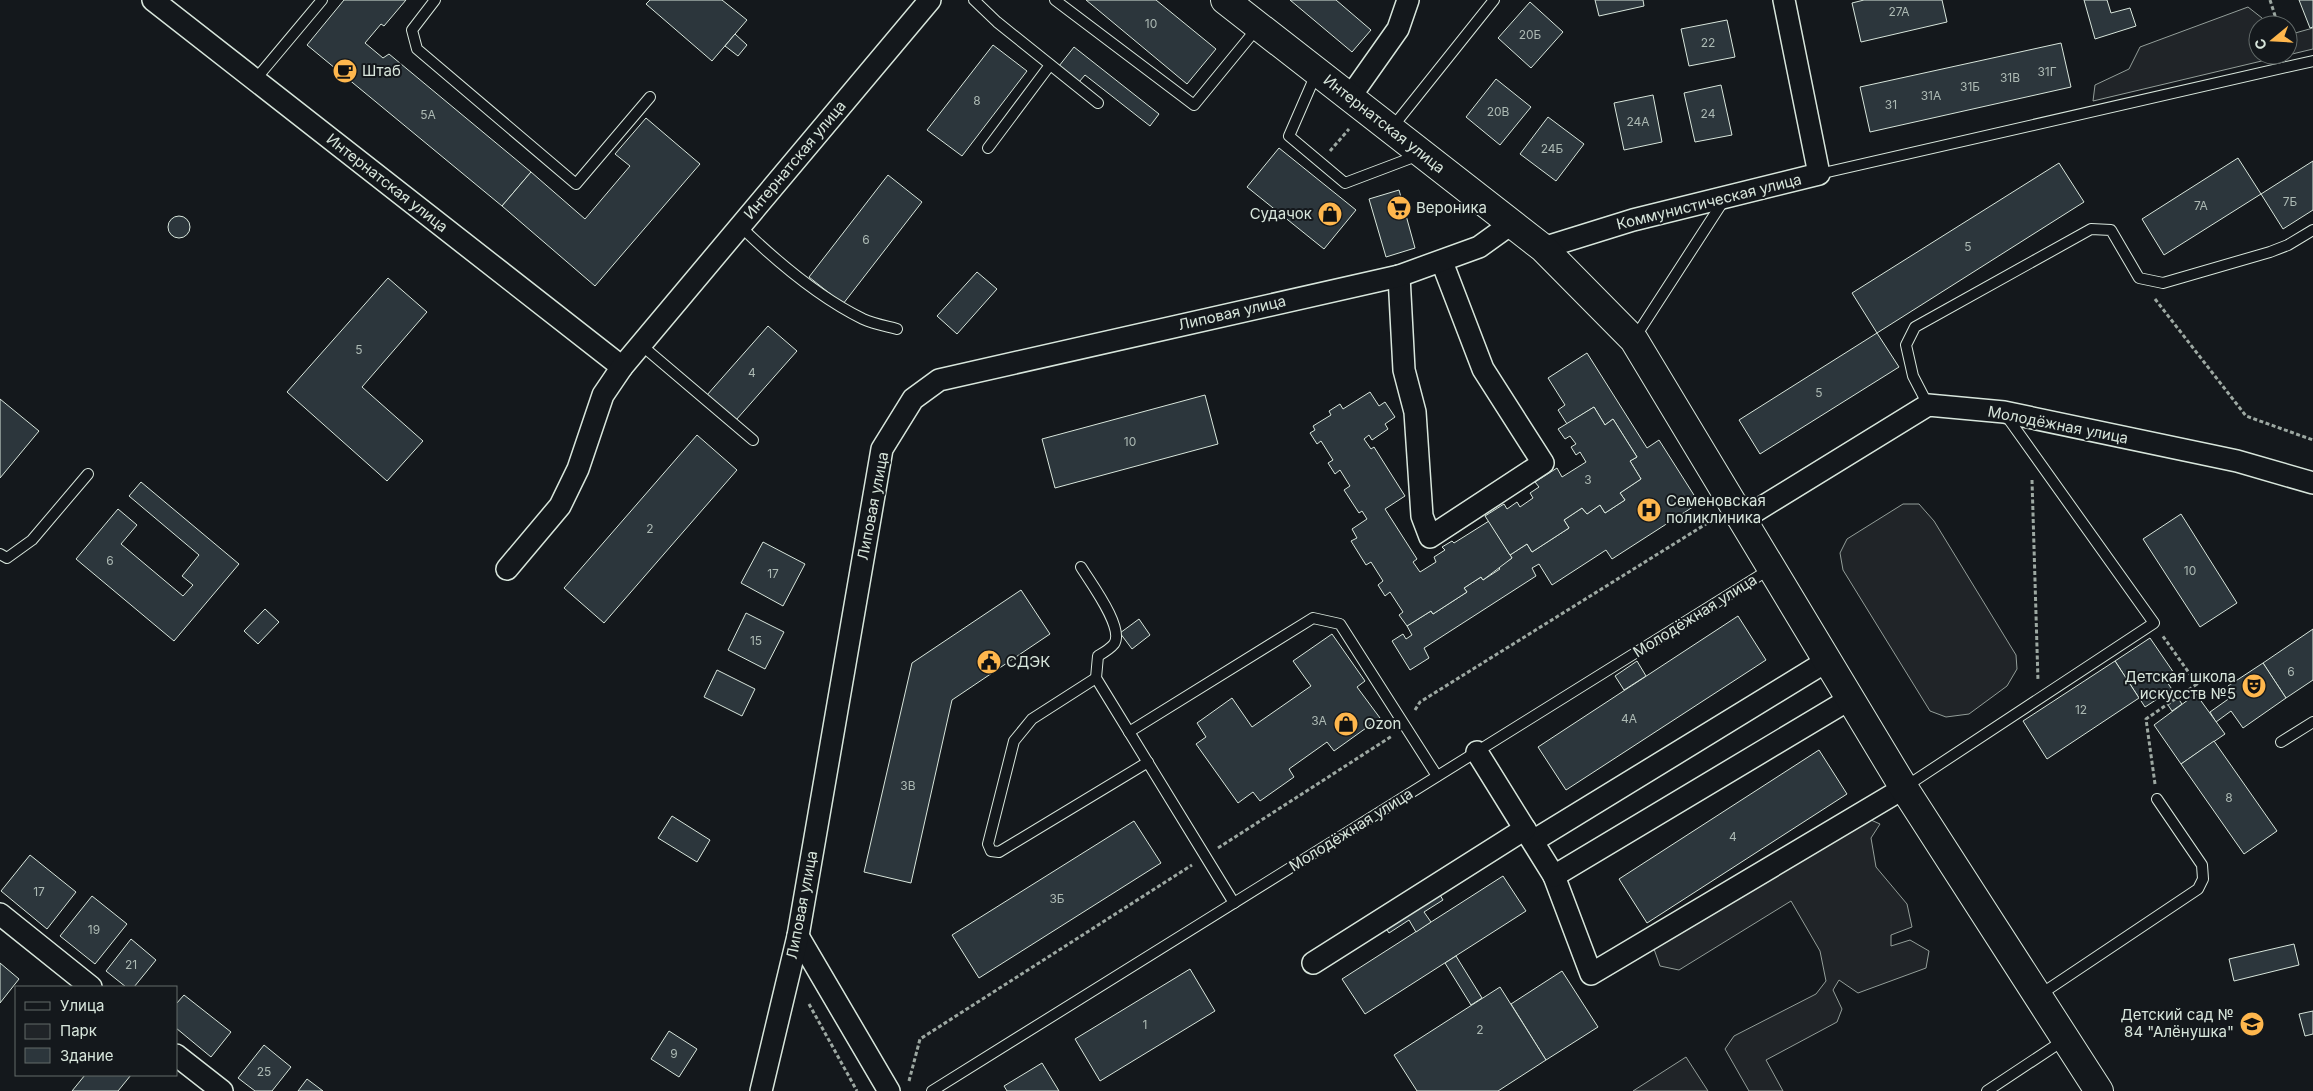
<svg xmlns="http://www.w3.org/2000/svg" width="2313" height="1091" font-family="Inter,sans-serif">
<style>
.green{fill:#202428;stroke:#939e99}
.building{fill:#2c363c;stroke:#d8e6dc}
.lines{fill:none;stroke-linecap:round;stroke-linejoin:round}
.lane-casing{stroke:#d8e6dc;stroke-width:12}
.street-casing{stroke:#d8e6dc;stroke-width:24}
.secondary-casing{stroke:#d8e6dc;stroke-width:30}
.path{stroke:#9da8a2;stroke-width:3;stroke-dasharray:4 2.5;stroke-linecap:butt}
.lane{stroke:#14181c;stroke-width:10}
.street{stroke:#14181c;stroke-width:21}
.secondary{stroke:#14181c;stroke-width:28}
.labels{text-anchor:middle;stroke-width:4;stroke-linejoin:round;paint-order:stroke}
.number-label{font-size:12px;fill:#adbab4}
.poi-label{font-size:15px;fill:#d8e6dc;stroke:#14181c;text-anchor:start}
.street-label{font-size:15px;fill:#d8e6dc;stroke:#14181c}
</style>
<rect width="100%" height="100%" fill="#14181c"/>
<g class="green">
<path d="M2248,7L2262,18L2266,25H2258V55H2287L2093,101L2095,85L2129,69L2140,47Z"/>
<path d="M2313,28V49L2288,55V35Z"/>
<path d="M1903,504H1919L1934,521L2016,655L2017,669L2007,686L1969,714L1946,717L1930,711L1843,570L1840,553L1847,539Z"/>
<path d="M1871,820L1880,824L1871,838L1876,867L1907,904L1912,927L1891,935V946L1910,940L1929,951L1926,968L1858,993L1839,980L1833,990L1842,1009L1837,1022L1766,1060L1783,1091H1749L1725,1049L1734,1036L1816,994L1826,981L1820,951L1791,901L1679,970L1660,966L1654,949Z"/>
<path d="M1686,1057L1708,1091H1633Z"/>
</g>
<g class="building">
<path d="M344,0H406L384,26L381,24L365,43L383,58L389,54L531,172L502,206L307,45Z"/>
<path d="M650,0H722L747,20L712,61L646,4Z"/>
<path d="M1086,0H1156L1216,49L1187,84Z"/>
<path d="M1290,0H1336L1371,30L1352,52Z"/>
<path d="M1595,0H1643L1644,6L1599,16Z"/>
<path d="M1864,0H1942L1947,22L1861,42L1852,3Z"/>
<path d="M2084,0H2107L2111,13L2130,8L2136,26L2095,39Z"/>
<path d="M2299,0H2313V27L2310,28Z"/>
<path d="M1530,2L1563,32L1531,68L1498,38Z"/>
<path d="M1727,20L1735,57L1689,66L1681,29Z"/>
<path d="M735,34L747,45L738,56L725,46Z"/>
<path d="M2061,43L2071,87L1870,132L1860,87Z"/>
<path d="M993,45L1027,71L962,156L927,130Z"/>
<path d="M1074,47L1159,114L1150,126L1085,75L1079,82L1059,66Z"/>
<path d="M1496,79L1531,107L1500,145L1466,117Z"/>
<path d="M1721,85L1732,135L1695,142L1684,93Z"/>
<path d="M1653,95L1662,142L1624,150L1614,103Z"/>
<path d="M1548,117L1584,144L1556,181L1520,154Z"/>
<path d="M646,118L700,164L595,286L502,206L531,172L585,219L630,166L615,154Z"/>
<path d="M1279,148L1356,210L1324,249L1247,187Z"/>
<path d="M2238,158L2261,194L2164,255L2142,219Z"/>
<path d="M2313,161V210L2283,229L2261,194Z"/>
<path d="M2059,163L2084,202L1877,333L1852,293Z"/>
<path d="M888,175L922,202L843,304L809,277Z"/>
<path d="M1399,190L1415,248L1386,257L1369,199Z"/>
<circle cx="179" cy="227" r="11"/>
<path d="M977,272L997,289L957,334L937,316Z"/>
<path d="M388,278L427,312L362,387L423,441L387,481L287,392Z"/>
<path d="M768,326L797,351L736,420L707,395Z"/>
<path d="M1877,333L1899,367L1760,454L1739,420Z"/>
<path d="M1587,353L1647,448L1659,440L1699,503L1612,559L1606,550L1552,585L1539,564L1532,568L1536,576L1424,648L1429,658L1410,670L1392,641L1403,634L1406,639L1412,635L1407,626L1431,611L1433,614L1467,592L1464,588L1481,577L1483,580L1500,569L1498,567L1512,558L1510,555L1527,544L1532,552L1569,528L1564,520L1582,508L1587,514L1600,505L1605,513L1625,500L1620,493L1641,479L1630,461L1637,457L1613,419L1605,425L1594,407L1567,424L1558,410L1565,405L1548,378Z"/>
<path d="M1370,392L1379,406L1385,402L1395,417L1385,424L1388,429L1372,440L1369,435L1364,439L1371,449L1374,447L1405,496L1385,509L1417,559L1413,562L1420,572L1436,562L1434,557L1445,550L1442,547L1452,541L1454,543L1489,521L1512,558L1483,580L1481,577L1464,588L1467,592L1433,614L1431,611L1407,626L1399,615L1403,612L1390,592L1385,596L1378,585L1383,581L1371,562L1366,565L1351,541L1357,538L1352,529L1367,519L1362,511L1359,513L1344,490L1350,486L1340,470L1335,474L1328,463L1333,460L1321,441L1317,444L1310,433L1315,430L1313,426L1331,415L1329,411L1340,404L1343,409Z"/>
<path d="M1205,395L1218,444L1055,488L1042,439Z"/>
<path d="M0,399L39,431L0,478Z"/>
<path d="M1594,407L1605,425L1613,419L1637,457L1630,461L1641,479L1620,493L1625,500L1605,513L1600,505L1587,514L1582,508L1564,520L1569,528L1532,552L1527,544L1510,555L1485,516L1504,504L1507,509L1517,502L1520,507L1533,498L1530,493L1539,487L1535,482L1557,468L1562,477L1586,462L1580,452L1576,455L1571,447L1576,444L1570,436L1565,439L1558,429Z"/>
<path d="M697,435L737,470L604,623L564,588Z"/>
<path d="M141,482L239,564L174,641L76,559L118,509L137,525L121,544L183,596L193,585L182,576L199,555L129,496Z"/>
<path d="M2181,514L2237,603L2200,627L2143,539Z"/>
<path d="M763,542L805,564L783,606L741,583Z"/>
<path d="M1021,590L1050,634L952,700L911,883L864,872L912,663Z"/>
<path d="M265,609L279,622L258,644L244,631Z"/>
<path d="M746,613L784,632L765,669L728,650Z"/>
<path d="M1738,616L1766,660L1566,790L1538,747Z"/>
<path d="M1139,619L1150,635L1132,649L1120,633Z"/>
<path d="M2313,629V680L2286,698L2263,663Z"/>
<path d="M1332,634L1365,681L1357,687L1380,718L1334,751L1327,742L1289,769L1294,777L1260,801L1253,792L1238,803L1196,744L1206,737L1197,723L1232,698L1252,727L1311,686L1293,661Z"/>
<path d="M2150,638L2176,676L2167,682L2182,704L2172,711L2162,696L2145,707L2115,661Z"/>
<path d="M1637,661L1646,676L1624,690L1615,676Z"/>
<path d="M2115,661L2139,698L2047,759L2023,721Z"/>
<path d="M2263,663L2286,698L2243,728L2231,711L2216,722L2210,712L2234,695L2228,686Z"/>
<path d="M717,670L755,689L742,716L704,697Z"/>
<path d="M2196,694L2225,734L2181,764L2154,725Z"/>
<path d="M2214,741L2277,831L2244,854L2181,764Z"/>
<path d="M1819,750L1847,794L1647,923L1619,879Z"/>
<path d="M672,816L710,840L697,862L658,838Z"/>
<path d="M1134,821L1161,863L979,978L952,935Z"/>
<path d="M30,855L76,892L47,929L1,891Z"/>
<path d="M1503,876L1526,911L1365,1014L1342,979Z"/>
<path d="M1437,890L1443,900L1424,912L1431,922L1416,932L1409,920L1389,933L1383,924Z"/>
<path d="M92,896L127,924L95,964L60,936Z"/>
<path d="M131,939L156,960L134,987H126L106,971Z"/>
<path d="M2294,944L2299,965L2234,981L2229,959Z"/>
<path d="M1456,956L1482,998L1471,1005L1445,963Z"/>
<path d="M0,963L19,979L0,1003Z"/>
<path d="M1190,969L1215,1011L1100,1081L1075,1039Z"/>
<path d="M1562,971L1598,1027L1546,1060L1511,1004Z"/>
<path d="M1500,987L1546,1060L1498,1091H1417L1394,1055Z"/>
<path d="M184,995L231,1032L211,1057L176,1028V1004Z"/>
<path d="M2313,1011V1034L2305,1036L2299,1014Z"/>
<path d="M669,1031L697,1049L679,1077L651,1059Z"/>
<path d="M264,1045L291,1067L272,1091H255L238,1078Z"/>
<path d="M1042,1063L1059,1091H1007L1004,1086Z"/>
<path d="M85,1075H131L118,1091H72Z"/>
<path d="M307,1079L323,1091H298Z"/>
</g>
<g class="lines">
<defs>
<g id="lane">
<path d="M435,0L412,30L417,49L576,184L650,97"/>
<path d="M974,0L997,22L1098,103"/>
<path d="M1055,0L1194,105L1258,27"/>
<path d="M1316,74L1289,136L1345,183L1419,155"/>
<path d="M255,80L322,0"/>
<path d="M1391,129L1494,0"/>
<path d="M988,148L1050,65"/>
<path d="M1819,174L2313,61"/>
<path d="M740,226C776,261 818,297 863,319C874,324 886,326 897,329"/>
<path d="M1634,339L1724,200"/>
<path d="M640,344L753,440"/>
<path d="M1928,405L1913,376L1906,345L1915,327L2091,229L2111,230L2139,278L2163,283L2270,252L2288,245L2313,230"/>
<path d="M0,554L7,558L32,540L88,474"/>
<path d="M1081,567C1090,582 1125,628 1114,644C1110,649 1103,653 1098,656L1096,678L1234,903"/>
<path d="M1096,678L1032,719L1014,741L988,844L991,851L999,852L1148,762"/>
<path d="M1129,732L1313,618L1340,624L1437,776"/>
<path d="M2281,742L2313,722"/>
<path d="M1905,787L2154,623L2005,414"/>
<path d="M2038,996L2198,889L2203,879L2202,865L2157,799"/>
<path d="M932,1091L1770,569"/>
<path d="M1987,1091L2064,1040"/>
</g>
<g id="street">
<path d="M153,0L622,367"/>
<path d="M1350,97L1398,29L1408,0"/>
<path d="M1543,248L1633,220L1819,174L1784,0"/>
<path d="M1399,276L1404,370L1415,412L1422,516L1430,537L1543,463L1483,369L1442,262"/>
<path d="M1741,520L1928,405L2004,412L2237,461L2313,483"/>
<path d="M507,569L560,506L578,469L603,395L622,367L930,0"/>
<path d="M1850,699L1554,876L1591,974L1904,788"/>
<path d="M1477,752L1554,876"/>
<path d="M1533,841L1827,661"/>
<path d="M0,914L91,987"/>
<path d="M798,936L889,1091"/>
<path d="M1313,963L1525,829"/>
<path d="M176,1055L222,1091"/>
<path d="M761,1091L798,936L882,449L913,399L939,380L1399,276L1479,247L1511,224"/>
</g>
<path id="secondary" d="M1225,0L1543,248L1634,340L1904,788L2099,1091"/>
</defs>
<use href="#lane" class="lane-casing"/>
<use href="#street" class="street-casing"/>
<use href="#secondary" class="secondary-casing"/>
<g class="path">
<path d="M2270,0L2278,25"/>
<path d="M1330,151L1349,129"/>
<path d="M2155,299L2246,416L2313,440"/>
<path d="M2032,480L2038,681"/>
<path d="M1415,710L1420,702L1714,519"/>
<path d="M2155,784L2146,719L2197,684L2162,635"/>
<path d="M1218,848L1392,736"/>
<path d="M809,1004L857,1091"/>
<path d="M909,1081L920,1039L1192,865"/>
</g>
<use href="#lane" class="lane"/>
<use href="#street" class="street"/>
<use href="#secondary" class="secondary"/>
</g>
<defs>
<symbol id="cafe-disc" viewBox="-11 -11 22 22"><circle r="9.5" fill="#ffb74d" stroke="#14181c"/><path d="M-5.5-4.5H6V0H3Q3 3.5 0 3.5H-2.5Q-5.5 3.5-5.5 0ZM3-3.2v2h1.7v-2ZM-6 4.5H4V6H-6Z" fill="#111"/></symbol>
<symbol id="supermarket-disc" viewBox="-11 -11 22 22"><circle r="9.5" fill="#ffb74d" stroke="#14181c"/><path d="M-6-5.5h2.5l.6 2H6L4.5 2H-2.5L-4.4-4H-6ZM-1.5 3.2a1.3 1.3 0 1 0 .1 0ZM3 3.2a1.3 1.3 0 1 0 .1 0Z" fill="#111"/></symbol>
<symbol id="shop-disc" viewBox="-11 -11 22 22"><circle r="9.5" fill="#ffb74d" stroke="#14181c"/><path d="M-5-2.5h2.3a2.7 3.5 0 0 1 5.4 0H5L5.5 6h-11ZM-1.5-2.5h3a1.5 2.3 0 0 0-3 0Z" fill="#111"/></symbol>
<symbol id="hospital-disc" viewBox="-11 -11 22 22"><circle r="9.5" fill="#ffb74d" stroke="#14181c"/><path d="M-5-5h3v3.5h4V-5h3V5h-3V1.5h-4V5h-3Z" fill="#111"/></symbol>
<symbol id="civic-disc" viewBox="-11 -11 22 22"><circle r="9.5" fill="#ffb74d" stroke="#14181c"/><path d="M-.6-6.5H3V-4.5H.6V-3L4-1V1h2V6H-6V1h2V-1L-.6-3ZM-1.2 2.5V6h2.4V2.5Z" fill="#111"/></symbol>
<symbol id="theatre-disc" viewBox="-11 -11 22 22"><circle r="9.5" fill="#ffb74d" stroke="#14181c"/><path d="M-5-5.5Q0-4 5-5.5V0Q5 5 0 6Q-5 5-5 0ZM-3.3-2.5H-1v1.5H-3.3ZM1-2.5H3.3v1.5H1ZM-2.8 1Q0 5.5 2.8 1Z" fill="#111"/></symbol>
<symbol id="school-disc" viewBox="-11 -11 22 22"><circle r="9.5" fill="#ffb74d" stroke="#14181c"/><path d="M0-5L7-2L0 1L-7-2ZM-4 1L0 2.5L4 1V4Q0 6-4 4Z" fill="#111"/></symbol>
</defs>
<g fill-rule="evenodd">
<use href="#cafe-disc" x="331" y="57" width="28" height="28"/>
<use href="#supermarket-disc" x="1385" y="194" width="28" height="28"/>
<use href="#shop-disc" x="1316" y="200" width="28" height="28"/>
<use href="#hospital-disc" x="1635" y="496" width="28" height="28"/>
<use href="#civic-disc" x="975" y="648" width="28" height="28"/>
<use href="#theatre-disc" x="2240" y="672" width="28" height="28"/>
<use href="#shop-disc" x="1332" y="710" width="28" height="28"/>
<use href="#school-disc" x="2238" y="1010" width="28" height="28"/>
</g>
<g class="labels">
<g class="number-label">
<text x="1899" y="16">27А</text>
<text x="1151" y="28">10</text>
<text x="1530" y="39">20Б</text>
<text x="1708" y="47">22</text>
<text x="2047" y="76">31Г</text>
<text x="2010" y="82">31В</text>
<text x="1970" y="91">31Б</text>
<text x="1931" y="100">31А</text>
<text x="977" y="105">8</text>
<text x="1891" y="109">31</text>
<text x="1498" y="116">20В</text>
<text x="1708" y="118">24</text>
<text x="428" y="119">5А</text>
<text x="1638" y="126">24А</text>
<text x="1552" y="153">24Б</text>
<text x="2290" y="206">7Б</text>
<text x="2201" y="210">7А</text>
<text x="866" y="244">6</text>
<text x="1968" y="251">5</text>
<text x="359" y="354">5</text>
<text x="752" y="377">4</text>
<text x="1819" y="397">5</text>
<text x="1130" y="446">10</text>
<text x="1588" y="484">3</text>
<text x="650" y="533">2</text>
<text x="110" y="565">6</text>
<text x="2190" y="575">10</text>
<text x="773" y="578">17</text>
<text x="756" y="645">15</text>
<text x="2291" y="676">6</text>
<text x="2081" y="714">12</text>
<text x="1629" y="723">4А</text>
<text x="1319" y="725">3А</text>
<text x="908" y="790">3В</text>
<text x="2229" y="802">8</text>
<text x="1733" y="841">4</text>
<text x="39" y="896">17</text>
<text x="1057" y="903">3Б</text>
<text x="94" y="934">19</text>
<text x="131" y="969">21</text>
<text x="1145" y="1029">1</text>
<text x="1480" y="1034">2</text>
<text x="674" y="1058">9</text>
<text x="264" y="1076">25</text>
</g>
<g class="poi-label">
<text x="362" y="76">Штаб</text>
<text x="1416" y="213">Вероника</text>
<text x="1312" y="219" text-anchor="end">Судачок</text>
<text x="1666" y="506">Семеновская<tspan x="1666" dy="17">поликлиника</tspan></text>
<text x="1006" y="667">СДЭК</text>
<text x="2236" y="682" text-anchor="end">Детская школа<tspan x="2236" dy="17">искусств №5</tspan></text>
<text x="1364" y="729">Ozon</text>
<text x="2234" y="1020" text-anchor="end">Детский сад №<tspan x="2234" dy="17">84 "Алёнушка"</tspan></text>
</g>
<g class="street-label">
<text transform="translate(1384 124) rotate(38)" y="5">Интернатская улица</text>
<text transform="translate(795 160) rotate(-50)" y="5">Интернатская улица</text>
<text transform="translate(387 183) rotate(38)" y="5">Интернатская улица</text>
<text transform="translate(1709 202) rotate(-14)" y="5">Коммунистическая улица</text>
<text transform="translate(1232 313) rotate(-13)" y="5">Липовая улица</text>
<text transform="translate(2058 425) rotate(11)" y="5">Молодёжная улица</text>
<text transform="translate(873 506) rotate(-79)" y="5">Липовая улица</text>
<text transform="translate(1695 616) rotate(-32)" y="5">Молодёжная улица</text>
<text transform="translate(1351 830) rotate(-32)" y="5">Молодёжная улица</text>
<text transform="translate(802 905) rotate(-79)" y="5">Липовая улица</text>
</g>
</g>
<rect x="15" y="986" width="162" height="90" fill="#14181c" stroke="#626a69"/>
<rect x="25" y="1002" width="25" height="8" fill="#14181c" stroke="#626a69"/>
<text x="60" y="1011" font-size="15" fill="#d8e6dc">Улица</text>
<rect x="25" y="1024" width="25" height="15" fill="#202428" stroke="#626a69"/>
<text x="60" y="1036" font-size="15" fill="#d8e6dc">Парк</text>
<rect x="25" y="1048" width="25" height="15" fill="#2c363c" stroke="#626a69"/>
<text x="60" y="1061" font-size="15" fill="#d8e6dc">Здание</text>
<g transform="translate(2273 40) rotate(252)"><circle r="24" fill="#14181c" stroke="#626a69"/>
<path d="M0-4L9 19L0 12L-9 19Z" fill="#ffb74d"/>
<text y="-8" font-size="14" font-weight="bold" text-anchor="middle" fill="#d8e6dc">С</text>
</g>
</svg>
